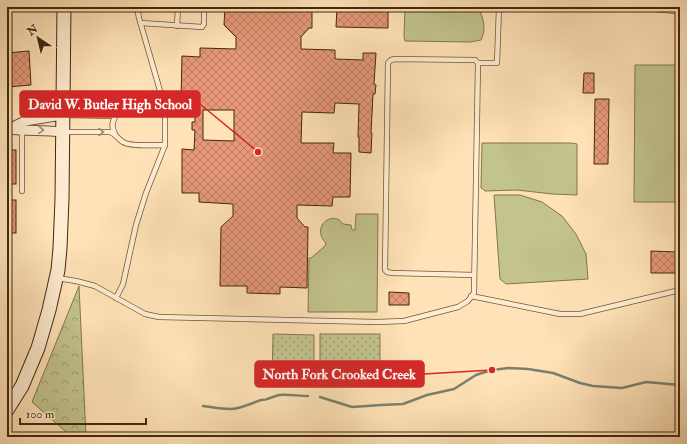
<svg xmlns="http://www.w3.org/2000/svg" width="687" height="444" font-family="'IM FELL Double Pica',serif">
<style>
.grass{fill:#c2c38d;stroke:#82764e}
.forest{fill:url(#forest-crowns);stroke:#82764e}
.park{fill:url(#park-dots);stroke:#82764e}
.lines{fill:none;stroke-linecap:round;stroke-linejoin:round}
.stream{stroke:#7a8170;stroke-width:2.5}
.building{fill:url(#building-cross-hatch);stroke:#42280f;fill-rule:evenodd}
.lane-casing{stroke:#715639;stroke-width:6}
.street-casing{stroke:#715639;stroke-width:11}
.secondary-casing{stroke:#42280f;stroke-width:15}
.lane{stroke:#ffecd0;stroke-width:4.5}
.street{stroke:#ffecd0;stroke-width:9}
.secondary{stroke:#ffecd0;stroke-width:13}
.oneway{stroke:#a08a70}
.leader{fill:none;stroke:#d62828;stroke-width:1.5}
.callout-dot{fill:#d62828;stroke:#ffecd0;stroke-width:1.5}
.callout{fill:#d62828;stroke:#d62828;stroke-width:1.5}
.callout-label{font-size:14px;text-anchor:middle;font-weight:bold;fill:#fff}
</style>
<defs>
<pattern id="forest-crowns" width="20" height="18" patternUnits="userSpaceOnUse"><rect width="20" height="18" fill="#c2c38d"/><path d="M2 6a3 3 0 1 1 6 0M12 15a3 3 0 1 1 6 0" fill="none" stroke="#9f9e72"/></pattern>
<pattern id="park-dots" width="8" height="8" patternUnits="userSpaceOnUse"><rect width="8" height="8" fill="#c2c38d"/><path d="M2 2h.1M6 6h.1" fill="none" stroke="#9f9e72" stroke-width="1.8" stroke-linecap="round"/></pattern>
<pattern id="building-cross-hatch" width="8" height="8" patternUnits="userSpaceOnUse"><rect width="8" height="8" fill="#e69878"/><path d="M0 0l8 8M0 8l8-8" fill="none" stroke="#bc7c61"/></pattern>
</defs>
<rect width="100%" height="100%" fill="#ffe2b7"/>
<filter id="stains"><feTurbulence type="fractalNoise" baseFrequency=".005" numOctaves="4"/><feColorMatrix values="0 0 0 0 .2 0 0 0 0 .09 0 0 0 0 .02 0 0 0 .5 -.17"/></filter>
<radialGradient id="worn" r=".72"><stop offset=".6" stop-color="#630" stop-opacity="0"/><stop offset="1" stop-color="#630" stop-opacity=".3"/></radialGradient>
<g class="grass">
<path d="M405,7H478C483,18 487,28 481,40L470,42L405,41L404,36Z"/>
<path d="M635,65H680V202H634Z"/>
<path d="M482,143H571L577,144V195L552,194L517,190L485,191L483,189L481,188Z"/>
<path d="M494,195H520L542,202L562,216L576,234L586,254L588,279L506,284L500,279Z"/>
<path d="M356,214H378L377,312H308L309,258H311L325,246L326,243C310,227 333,209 343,224L351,225L352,230H355Z"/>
</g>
<path class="forest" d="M79,286L86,437H72L32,402Z"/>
<g class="park">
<path d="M273,334L314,335V381H272Z"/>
<rect x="320" y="334" width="60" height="47"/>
<rect x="253" y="434" width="60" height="3"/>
<rect x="319" y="434" width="41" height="3"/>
</g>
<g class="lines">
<g class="stream">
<path d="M320,397L352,407L381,405L403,404L427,395L454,389L476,375L482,373L492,370L509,368L528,369L553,373L580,383L593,386L622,388L646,382L680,385"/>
<path d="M203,406C213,407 228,411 238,408C246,406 253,403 261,400C266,399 263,401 267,399C271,398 275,396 279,395C288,394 299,396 308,396"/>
</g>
</g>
<g class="building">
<path d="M225,7H312V28H309L301,37V49L335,50V59L363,60V53H376L374,84L376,85L375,94H373L371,133H372L371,153L359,152V137H358L359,104L335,103L334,113L302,112L301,143H334L333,153H351L350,197H333L332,206L297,205V218L305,227H308L307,288L280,287V294L247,293V286H220L221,227L233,216V204L199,202V193H182V149L194,150L195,130H192V122H195V101L181,100L182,56L200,57V48L236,49V37L224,25ZM203,110H234V141L203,140Z"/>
<path d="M337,7H388V28L336,27Z"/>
<path d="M29,51L31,85L7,87V53Z"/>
<path d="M584,73H594V93H583Z"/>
<path d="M595,99H609L608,164H594Z"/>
<rect x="7" y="150" width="9" height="34"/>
<rect x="7" y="200" width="9" height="33"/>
<path d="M651,251L678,252L677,273H651Z"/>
<path d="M389,292L409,293V305H389Z"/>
</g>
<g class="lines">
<defs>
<g id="lane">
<path d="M635,7L675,11L680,13"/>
<path d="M141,23L202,27L204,24V7"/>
<path d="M177,26L178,7"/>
<path d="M64,115L113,116L127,106L133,104L164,105"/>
<path d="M22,130V191"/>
<path d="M64,132H110C116,134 118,139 123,142C130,147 156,145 165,145"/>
<path d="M115,134C111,125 112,123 116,115"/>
<path d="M474,275L392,273L387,272L385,270L388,63L391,60L395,59L475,60L478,63"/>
<path d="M57,278L76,281L95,286L145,314L159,317L377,322L404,321L458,307L468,301L474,293L478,63H497L499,7"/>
<path d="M471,296L560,314H580L680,290"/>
<path d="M116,298L123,284L136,225L146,193L165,145V108L139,18L137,7"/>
</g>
<path id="street" d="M62,132C44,130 27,131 9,129L25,121L62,115"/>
<path id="secondary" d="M7,410L22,386L38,348L49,310L58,270L60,248L62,199L64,7"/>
</defs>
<use href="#lane" class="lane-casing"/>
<use href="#street" class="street-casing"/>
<use href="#secondary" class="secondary-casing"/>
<use href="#lane" class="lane"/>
<use href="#street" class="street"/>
<use href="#secondary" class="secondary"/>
</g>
<defs><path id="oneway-chevron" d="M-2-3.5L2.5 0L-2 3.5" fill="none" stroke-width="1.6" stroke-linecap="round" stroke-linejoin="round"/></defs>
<g class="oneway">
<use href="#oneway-chevron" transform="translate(41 130) rotate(2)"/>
<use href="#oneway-chevron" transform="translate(101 132)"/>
</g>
<path class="leader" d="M258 152L200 104M492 370L424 374"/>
<g class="callout-dot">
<circle cx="258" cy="152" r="4"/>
<circle cx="492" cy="370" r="4"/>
</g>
<g class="callout">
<rect x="20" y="91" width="180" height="26" rx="4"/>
<rect x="255" y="361" width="169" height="26" rx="4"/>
</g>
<g class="callout-label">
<text x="110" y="109">David W. Butler High School</text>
<text x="339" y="379">North Fork Crooked Creek</text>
</g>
<rect width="687" height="444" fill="none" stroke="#ffe2b7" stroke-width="24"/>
<rect x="8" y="8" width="671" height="428" fill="none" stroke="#42280f" stroke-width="2"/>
<rect x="12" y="12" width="663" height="420" fill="none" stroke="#42280f"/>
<g transform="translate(38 38) rotate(325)" stroke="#ffecd0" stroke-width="3" paint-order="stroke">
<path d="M0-3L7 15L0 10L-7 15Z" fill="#42280f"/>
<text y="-6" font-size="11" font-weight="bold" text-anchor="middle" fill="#42280f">N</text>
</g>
<path d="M20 418v6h126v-6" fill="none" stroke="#42280f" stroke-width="2"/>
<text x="26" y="418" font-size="12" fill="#42280f" stroke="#ffecd0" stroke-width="3" paint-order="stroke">100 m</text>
<rect width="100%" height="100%" filter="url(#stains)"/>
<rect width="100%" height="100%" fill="url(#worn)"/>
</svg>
